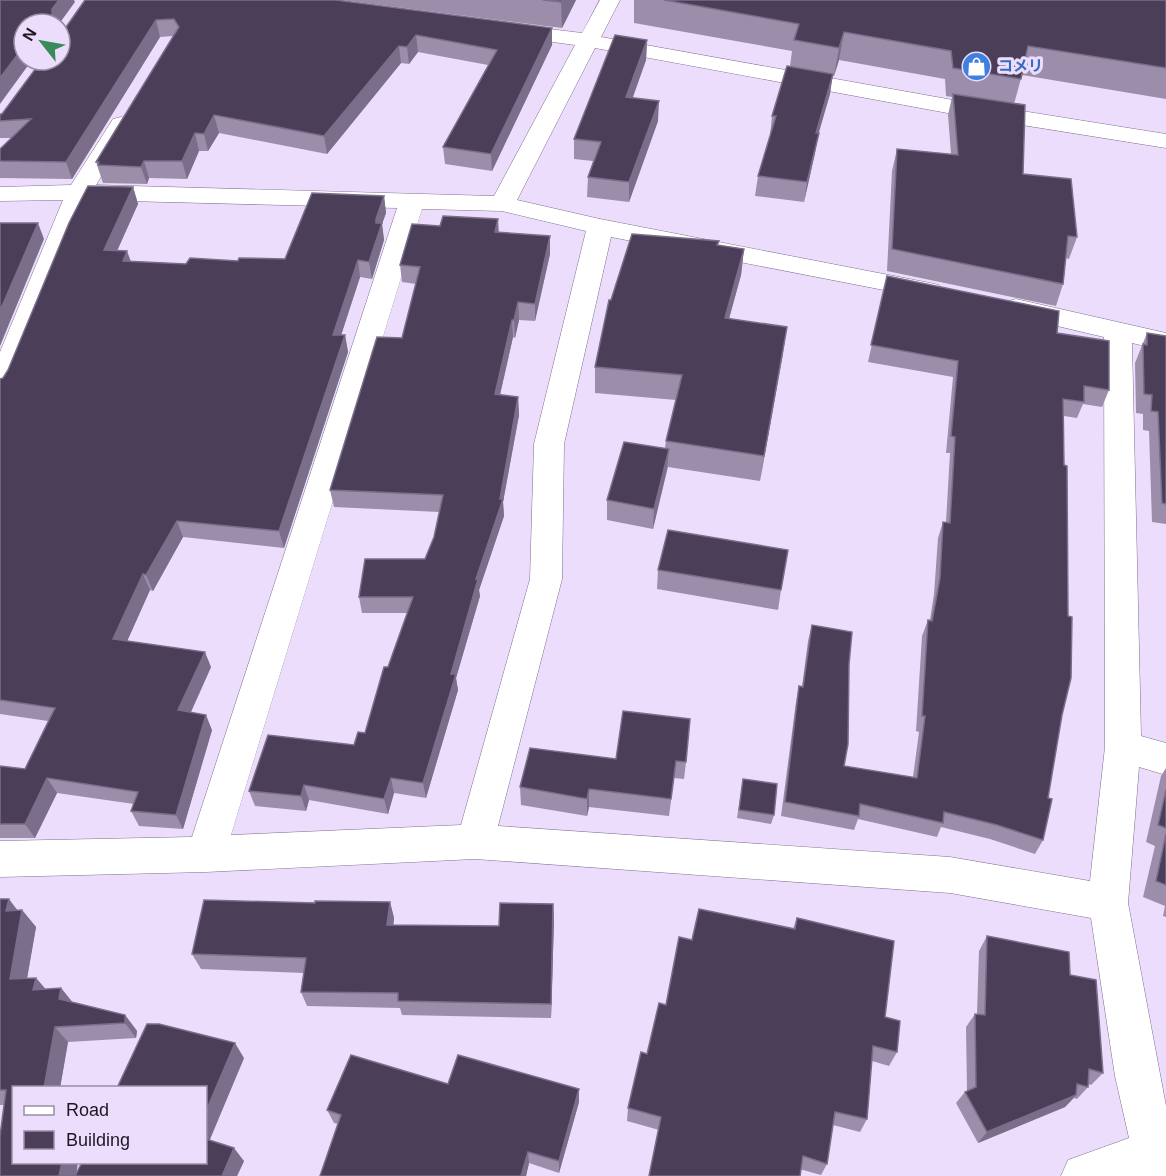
<svg xmlns="http://www.w3.org/2000/svg" width="1166" height="1176" font-family="Arial,'Noto Sans JP',sans-serif">
<style>
.lines{fill:none;stroke-linecap:round;stroke-linejoin:round}
.minor-casing{stroke:#7d708c;stroke-width:1}
.minor{fill:#fff;fill-rule:evenodd}
.wall{fill:#9c8eaa}
.shaded-wall{fill:#7b6e8a}
.building{fill:#4b3e58;stroke:#7b6e8a;stroke-width:1.5}
.labels{text-anchor:middle;stroke-width:6;stroke-linejoin:round;paint-order:stroke}
.far-shop-label{font-size:15px;font-weight:bold;fill:#366cbe;stroke:#ecddfd;text-anchor:start}
</style>
<rect width="100%" height="100%" fill="#ecddfd"/>
<g class="lines">
<defs>
<path id="minor" d="M600,0H620L601,37L953,100L1166,134V148L953,114L595,48L517,200L600,219L930,283L939,285L943,291L939,297L930,299L611,237L564,444L562,579L498,826L950,857L1090,881L1105,747L1104,337L1006,314L1002,308L1006,302L1016,299L1166,333V351L1132,343L1141,736L1166,743V775L1139,767L1128,903L1166,1106V1176H1061L1068,1160L1129,1138L1115,1076L1091,918L950,893L475,859L206,872L0,877V841L192,837L397,208L88,200L14,386L10,393L0,396V352L63,200L0,201V187L71,185L113,119L121,117L129,119L133,124L96,185L494,196L575,45L508,36L500,35L497,30L500,25L508,24L582,33ZM422,209L502,211L586,231L534,444L530,579L461,825L231,835Z"/>
</defs>
<use href="#minor" class="minor-casing"/>
<use href="#minor" class="minor"/>
</g>
<g class="wall">
<path d="M85,0L552,45L492,171L445,164L443,147L488,65L418,52L409,64L401,63L327,154L219,133L208,151H199L187,179L149,178L147,184L103,183L96,162L173,36L160,37L72,179L0,178V161L12,138H0V114H2L64,30Z"/>
<path d="M341,0H576L562,28Z"/>
<path d="M634,0H1166V99L1022,75L1014,104L1023,174L1077,237L1069,259L1066,258L1063,284L1056,306L887,271L892,171L897,149L951,154L948,115L952,97L946,96L945,79L839,60L834,76H832L830,94L818,133L815,153L804,202L755,196L758,176L770,136L772,116L790,66L792,51L634,23Z"/>
<path d="M647,40L646,60L632,98L658,121L629,202L587,197L588,177L593,161L574,159V139Z"/>
<path d="M133,187L138,204L117,250L130,261L186,264L285,259L384,196L386,213L382,224L384,240L372,279L360,277L341,335H345L348,352L284,548L183,537L153,591L150,590L127,641L211,667L191,712L212,730L183,829L139,826L131,811L134,804L57,793L35,838H0V766L25,769L48,721L0,714V379L3,378Z"/>
<path d="M499,232L550,236V254L535,321L519,320L515,338L513,337L500,395L518,397L519,415L503,502L504,516L479,590L480,596L456,678L458,690L426,798L394,793L388,814L309,800L306,811L255,806L249,791L354,745L365,733L407,613H362L359,597L425,559L434,537L439,512L334,507L330,490L402,338L416,284L402,282L400,265Z"/>
<path d="M719,241L718,245L744,249L741,275L729,319L783,353L760,481L668,467L653,529L607,520V500L665,448L666,441L676,400L595,393V367L611,300Z"/>
<path d="M887,276L1057,333L1109,390L1102,407L1083,404L1077,418L1064,416L1062,715L1048,798L1043,840L1035,854L990,839L941,827L937,837L858,819L854,830L781,816L796,702L799,686L802,687L808,641L812,625L849,664L844,766L913,777L919,732L916,731L922,636L928,620H930L934,594L938,538L943,522H946L950,453H946L953,377L868,362Z"/>
<path d="M1147,333L1166,336V524L1152,522L1149,431L1143,430V414L1136,413L1135,363Z"/>
<path d="M658,570L781,590L778,610L657,589Z"/>
<path d="M623,711L686,762L684,779L674,778L669,816L589,807L587,816L521,805L520,787L616,759Z"/>
<path d="M1166,768V917L1163,916L1165,906L1143,897L1155,846L1146,842L1161,776Z"/>
<path d="M743,779L774,815L771,824L737,818Z"/>
<path d="M0,899L18,910H22L36,927L27,978H36L45,989L61,988L72,1002L125,1015L137,1031L136,1038L68,1042L60,1088H14L76,1175L206,1088L244,1058L209,1140L244,1161L237,1176H0L4,1105H0Z"/>
<path d="M390,902L394,918L393,925L499,926L553,904L554,920L551,1018L402,1015L400,1008L307,1006L301,992L304,973L201,969L192,954L315,903Z"/>
<path d="M797,918L885,1017L897,1052L889,1066L872,1061L867,1119L860,1132L833,1125L827,1164L821,1175L627,1121L628,1108L647,1054L666,1005L692,940L793,929Z"/>
<path d="M987,936L1070,975L1103,1073L1091,1085L1088,1084V1087L1077,1099L1074,1098L1065,1107L978,1143L956,1103L965,1092L967,1091L966,1027L975,1014H977L979,951Z"/>
<path d="M448,1084L579,1102L559,1173L529,1163L526,1176H320L338,1124L334,1123L327,1110Z"/>
</g>
<g class="shaded-wall">
<path d="M59,0H74L75,2L59,24H52V9Z"/>
<path d="M563,0H576L562,28L561,2Z"/>
<path d="M156,20L160,37L72,179L66,162Z"/>
<path d="M552,28V45L492,171L491,154Z"/>
<path d="M844,32L839,60L834,76L839,48Z"/>
<path d="M416,35L418,52L409,64L407,47Z"/>
<path d="M647,40L646,60L626,117V97Z"/>
<path d="M24,46V60H32L0,104V78Z"/>
<path d="M399,46L401,63L327,154L324,136Z"/>
<path d="M833,74L830,94L813,153L816,133Z"/>
<path d="M659,101L658,121L629,202V182Z"/>
<path d="M214,115L219,133L208,151L204,134Z"/>
<path d="M195,133L199,151L187,179L182,161Z"/>
<path d="M819,133L815,153L804,202L807,182Z"/>
<path d="M144,161L149,178L147,184L141,167Z"/>
<path d="M133,187L138,204L110,267L104,250Z"/>
<path d="M384,196L386,213L382,224L384,240L372,279L369,262L376,219Z"/>
<path d="M498,219L499,236L495,232Z"/>
<path d="M38,223L44,239L0,346V311Z"/>
<path d="M550,236V254L535,321V304Z"/>
<path d="M744,249L741,275L722,344L725,318Z"/>
<path d="M127,251L133,267L123,261Z"/>
<path d="M358,260L360,277L336,351L333,335Z"/>
<path d="M518,302L519,320L515,338L514,320Z"/>
<path d="M512,320L513,337L496,412L495,394Z"/>
<path d="M787,327L783,353L760,481L764,456Z"/>
<path d="M345,335L348,352L284,548L279,531Z"/>
<path d="M518,397L519,415L503,502L504,516L479,590L480,596L456,678L458,690L426,798L423,783L476,579L500,499Z"/>
<path d="M669,449L667,469L653,529L654,509Z"/>
<path d="M177,521L183,537L153,591L146,575Z"/>
<path d="M143,574L150,590L121,655L113,639Z"/>
<path d="M205,652L211,667L185,725L178,710Z"/>
<path d="M206,715L212,730L183,829L176,815Z"/>
<path d="M47,778L57,793L35,838L25,824Z"/>
<path d="M391,778L394,793L388,814L384,799Z"/>
<path d="M304,785L309,800L306,811L301,796Z"/>
<path d="M589,789V807L587,816V799Z"/>
<path d="M9,899L21,915L22,910L36,927L24,996L10,979L6,911Z"/>
<path d="M390,902L394,918L392,940L387,925Z"/>
<path d="M553,904L554,920L551,1018V1004Z"/>
<path d="M36,978L50,994L33,990Z"/>
<path d="M61,988L74,1004L59,999Z"/>
<path d="M125,1015L137,1031L136,1038L125,1023Z"/>
<path d="M55,1027L68,1042L60,1088H44Z"/>
<path d="M235,1043L244,1058L206,1149V1111Z"/>
<path d="M579,1089V1102L559,1173V1161Z"/>
<path d="M1076,1095L1065,1107L978,1143L987,1132Z"/>
<path d="M234,1148L244,1161L237,1176H222Z"/>
<path d="M528,1152L529,1163L526,1176H521Z"/>
<path d="M62,1162H78L76,1176H59Z"/>
</g>
<g class="building">
<path d="M0,0H59L52,9V24H24V46L0,78Z"/>
<path d="M85,0H336L552,28L491,154L443,147L497,50L416,35L407,47L399,46L324,136L214,115L204,134L195,133L182,161H144L141,167L98,165L99,162H96L179,27L174,19L156,20L66,162L0,161V149L31,119L0,121V114H2L42,60H60V31L64,30Z"/>
<path d="M543,0H563L561,2Z"/>
<path d="M664,0H1166V68L1028,46L1021,79L953,68L951,51L844,32L839,48L794,40L799,24Z"/>
<path d="M615,35L647,40L626,97L659,101L629,182L588,177L601,142L574,139Z"/>
<path d="M787,66L833,74L816,133H819L807,182L758,176L776,116H772Z"/>
<path d="M953,94L1025,105L1023,174L1071,179L1077,237L1068,236L1063,284L892,249L897,149L958,155Z"/>
<path d="M88,186L133,187L104,250L127,251L123,261L186,264L190,258L238,261L239,258L285,259L312,193L384,196L376,219V223H382L369,262L358,260L333,335H345L279,531L177,521L146,575L143,574L113,639L205,652L178,710L206,715L176,815L131,811L138,792L47,778L25,824H0V766L25,769L55,708L0,700V379L3,378L8,370L69,223Z"/>
<path d="M443,216L498,219L495,232L550,236L535,304L518,302L514,320H512L495,394L518,397L500,499H503L476,579H478L451,674H456L423,783L391,778L384,799L304,785L301,796L249,791L268,735L354,745L358,732L365,733L384,667H388L413,597H359L365,559H425L434,537L443,495L330,490L377,337L402,338L420,267L400,265L412,224L440,226Z"/>
<path d="M0,223H38L0,311Z"/>
<path d="M632,234L719,241L717,245L744,249L725,318L787,327L764,456L666,441L682,375L595,367L609,300H611Z"/>
<path d="M887,276L1059,311L1057,333L1109,341V390L1084,386V402L1063,399L1064,465L1067,466L1068,616L1072,617L1071,678L1062,715L1048,798L1052,799L1043,840L997,825L944,812L943,823L860,804L859,816L785,802L799,686L803,687L812,625L852,632L849,664L848,744L844,766L917,778L925,716H922L928,620L932,621L940,578L943,522L950,523L955,437L951,436L958,361L871,345Z"/>
<path d="M1147,333L1166,336V504L1162,503L1158,412L1151,411L1152,395L1144,394L1143,344L1147,345Z"/>
<path d="M624,442L669,449L654,509L607,500Z"/>
<path d="M668,530L788,550L781,590L658,570Z"/>
<path d="M623,711L690,719L686,762L676,761L671,799L589,789L587,799L520,787L530,748L616,759Z"/>
<path d="M743,779L777,784L774,815L739,810Z"/>
<path d="M1166,790V828L1158,825Z"/>
<path d="M1166,834V885L1156,881Z"/>
<path d="M0,899H9L6,911L22,910L10,979L36,978L33,990L61,988L59,999L125,1015V1023L55,1027L44,1088H14V1162H62L59,1176H0V1136L6,1090H0Z"/>
<path d="M204,900L315,903V901L390,902L387,925L499,926L500,903L553,904L551,1004L398,1001V993L301,992L306,958L192,954Z"/>
<path d="M699,909L795,929L797,918L894,941L885,1017L900,1021L897,1052L873,1046L867,1119L835,1112L827,1164L803,1156L800,1176H649L661,1117L628,1108L641,1052L647,1054L659,1003L666,1005L679,937L692,940Z"/>
<path d="M987,936L1069,952L1070,975L1096,980L1103,1073L1089,1069L1088,1087L1077,1084L1076,1095L987,1132L965,1092L976,1087L975,1014L985,1015Z"/>
<path d="M147,1024H159L235,1043L206,1111V1088H117Z"/>
<path d="M351,1055L448,1084L458,1055L579,1089L559,1161L528,1152L521,1176H320L341,1115L327,1110Z"/>
<path d="M206,1139L234,1148L222,1176H75L82,1162H206Z"/>
</g>
<defs>
<symbol id="shop-disc" viewBox="-11 -11 22 22"><circle r="9.5" fill="#3f7fe0" stroke="#ecddfd"/><path d="M-5-2.5h2.3a2.7 3.5 0 0 1 5.4 0H5L5.5 6h-11ZM-1.5-2.5h3a1.5 2.3 0 0 0-3 0Z" fill="#fff"/></symbol>
</defs>
<g fill-rule="evenodd">
<use href="#shop-disc" x="960" y="50" width="33" height="33"/>
</g>
<g class="labels">
<g class="far-shop-label">
<text x="998" y="71">コメリ</text>
</g>
</g>
<rect x="12" y="1086" width="195" height="78" fill="#ecddfd" stroke="#998ea5" stroke-width="1.5"/>
<rect x="24" y="1106" width="30" height="9" fill="#ffffff" stroke="#998ea5" stroke-width="1.5"/>
<text x="66" y="1116" font-size="18" fill="#1d1722">Road</text>
<rect x="24" y="1131" width="30" height="18" fill="#4b3e58" stroke="#998ea5" stroke-width="1.5"/>
<text x="66" y="1146" font-size="18" fill="#1d1722">Building</text>
<g transform="translate(42 42) rotate(301)"><circle r="28" fill="#ecddfd" stroke="#998ea5" stroke-width="1.5"/>
<path d="M0-4.5L10 22L0 15L-10 22Z" fill="#3a8a5a"/>
<text y="-9" font-size="16" font-weight="bold" text-anchor="middle" fill="#1d1722">N</text>
</g>
</svg>
